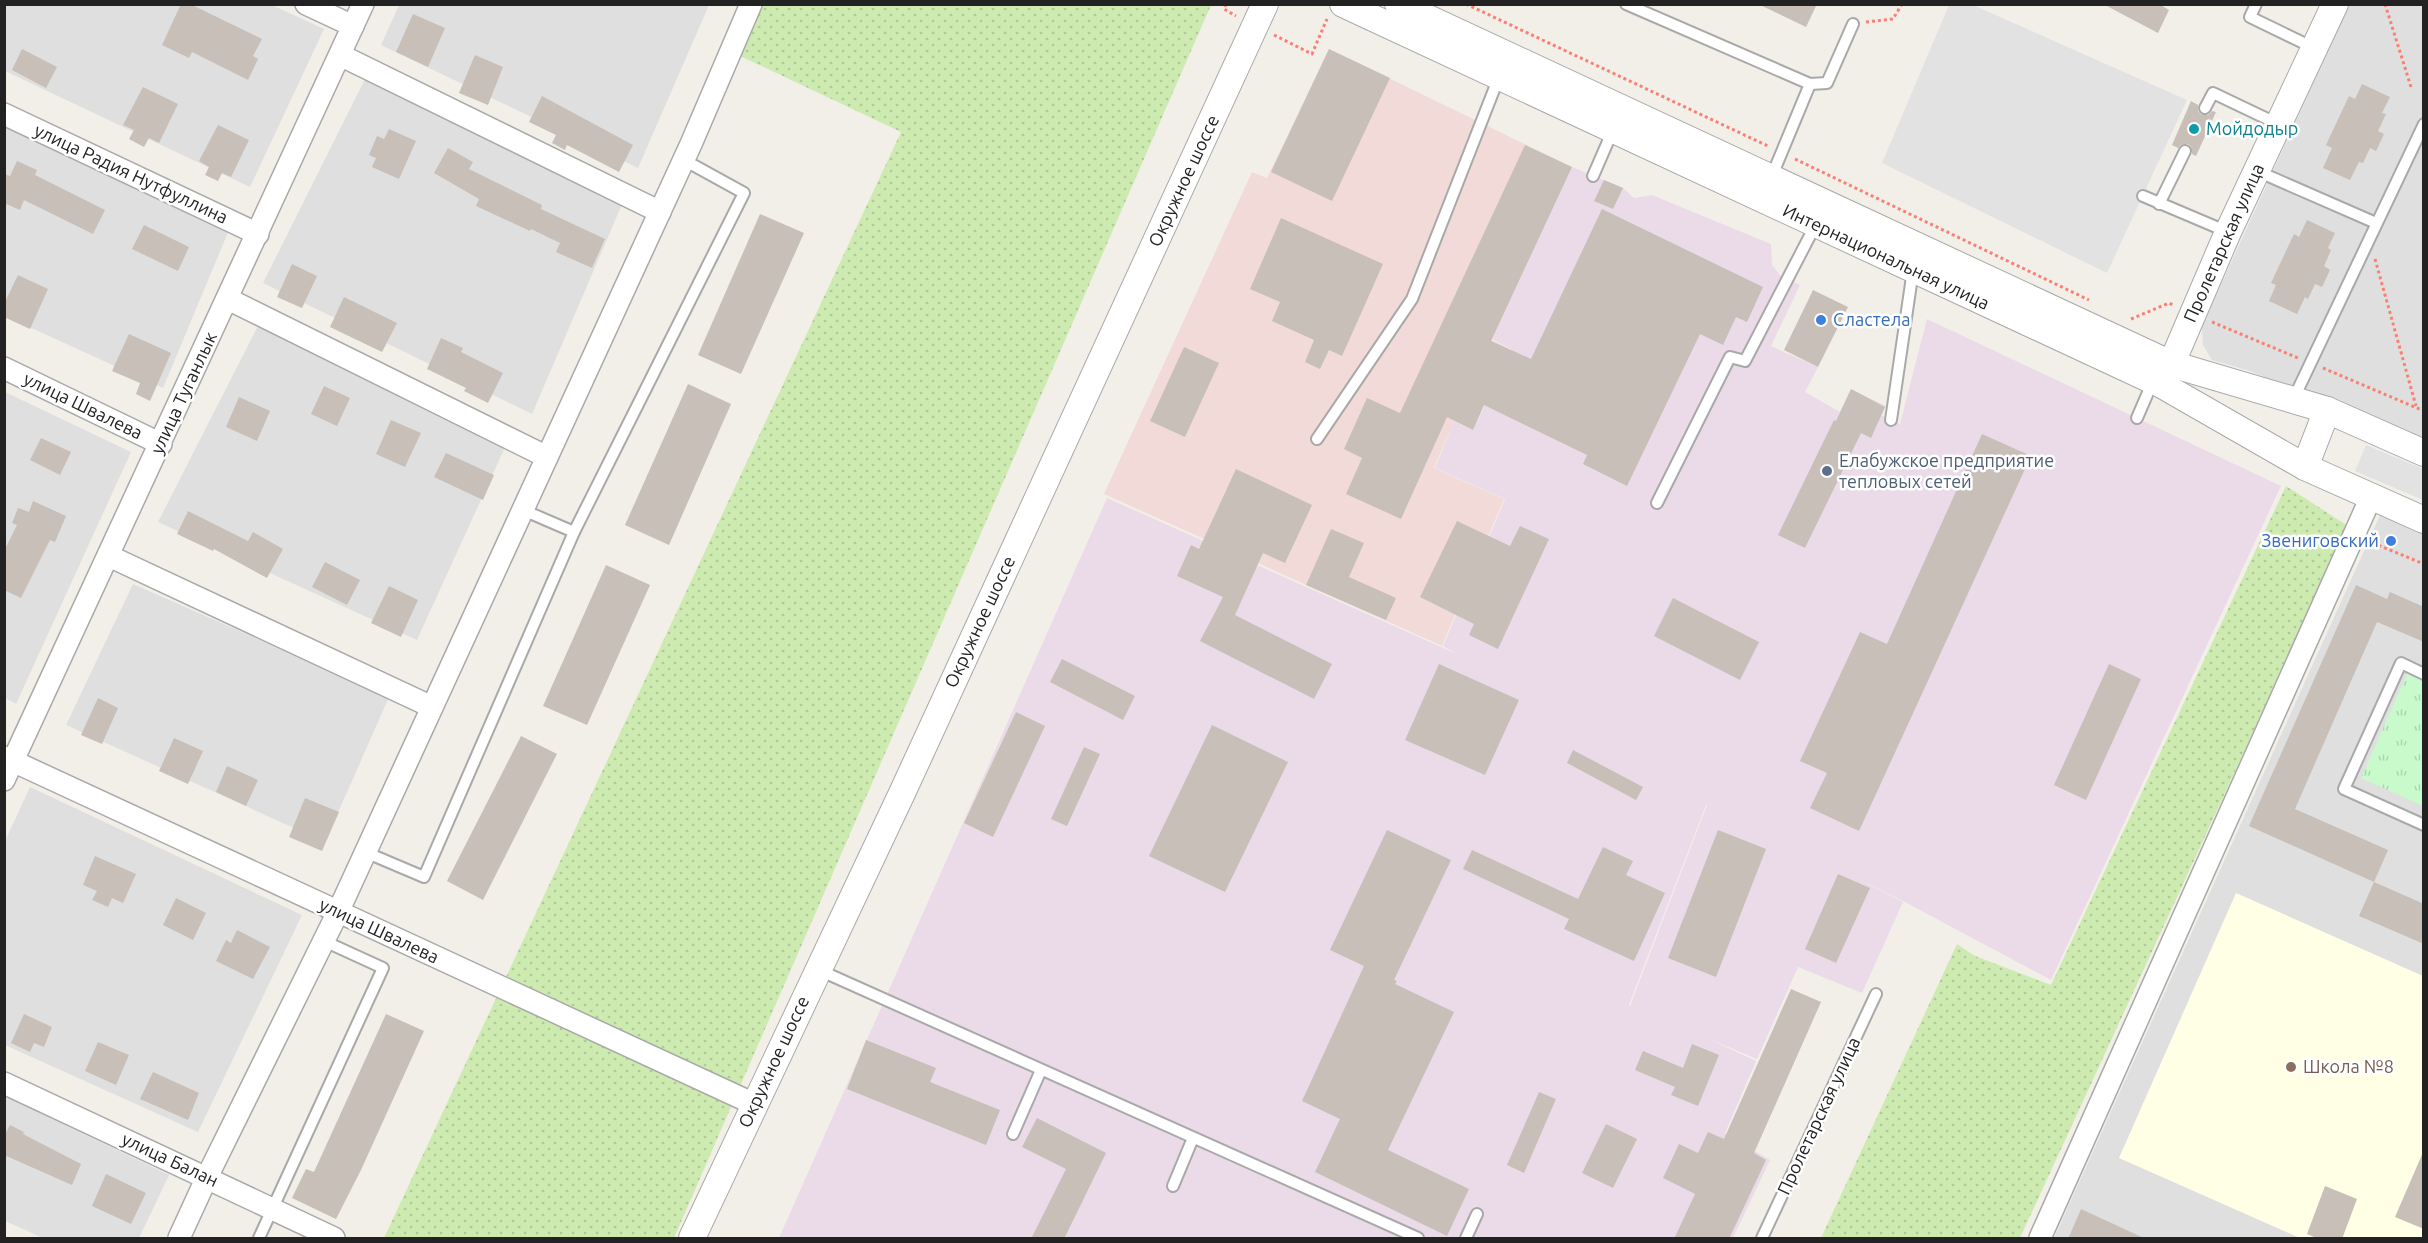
<svg xmlns="http://www.w3.org/2000/svg" width="2428" height="1243" font-family="Ubuntu,sans-serif">
<style>
.residential{fill:#e0dfdf}
.commercial{fill:#f2dad9}
.industrial{fill:#ebdbe8;fill-rule:evenodd}
.education{fill:#ffffe5}
.grass{fill:url(#grass-dots)}
.park{fill:url(#park-tufts)}
.parking{fill:#e2e2e2}
.building{fill:#c7bfb8}
.lines{fill:none;stroke-linecap:round;stroke-linejoin:round}
.service-casing{stroke:#a9a9a9;stroke-width:14}
.minor-casing{stroke:#a9a9a9;stroke-width:24}
.tertiary-casing{stroke:#a9a9a9;stroke-width:28}
.path{stroke:#fa8072;stroke-width:3;stroke-dasharray:3 3;stroke-linecap:butt}
.service{stroke:#fff;stroke-width:10}
.minor{stroke:#fff;stroke-width:21}
.tertiary{stroke:#fff;stroke-width:26}
.culture-dot{fill:#0f9aa8;stroke:#fff;stroke-width:2}
.shop-dot{fill:#3f7fe0;stroke:#fff;stroke-width:2}
.service-dot{fill:#5c6f8a;stroke:#fff;stroke-width:2}
.education-dot{fill:#8d6e63;stroke:#fff;stroke-width:2}
.labels{text-anchor:middle;stroke-width:5;stroke-linejoin:round;paint-order:stroke}
.culture-label{font-size:18px;fill:#0d838f;stroke:#fff;text-anchor:start}
.street-label{font-size:18px;fill:#222;stroke:#fff}
.shop-label{font-size:18px;fill:#366cbe;stroke:#fff;text-anchor:start}
.service-label{font-size:18px;fill:#4e5e75;stroke:#fff;text-anchor:start}
.education-label{font-size:18px;fill:#785e54;stroke:#fff;text-anchor:start}
</style>
<defs>
<pattern id="grass-dots" width="8" height="8" patternUnits="userSpaceOnUse" patternTransform="scale(1.5)"><rect width="8" height="8" fill="#cdebb0"/><path d="M2 2h.1M6 6h.1" fill="none" stroke="#b0c997" stroke-width="1.8" stroke-linecap="round"/></pattern>
<pattern id="park-tufts" width="24" height="20" patternUnits="userSpaceOnUse" patternTransform="scale(1.5)"><rect width="24" height="20" fill="#c8facc"/><path d="M3 7l-1-3M5 7V3M7 7l1-3M15 17l-1-3M17 17v-4M19 17l1-3" fill="none" stroke="#acd6af"/></pattern>
</defs>
<rect width="100%" height="100%" fill="#f2efe9"/>
<g class="residential">
<path d="M5,5H272L324,29L250,187L5,71Z"/>
<path d="M399,5H709L638,168L381,45Z"/>
<path d="M2349,5H2423V445L2250,371L2212,360L2203,345L2202,326Z"/>
<path d="M367,75L623,202L532,414L263,283Z"/>
<path d="M5,125L229,230L163,388L5,316Z"/>
<path d="M261,320L511,434L417,640L158,522Z"/>
<path d="M5,392L131,452L16,704L5,698Z"/>
<path d="M2382,511L2423,529V1238H2054Z"/>
<path d="M133,584L389,697L325,842L66,725Z"/>
<path d="M30,787L302,915L198,1132L5,1045V841Z"/>
<path d="M4,1096L169,1175L139,1238H43L5,1221Z"/>
</g>
<path class="commercial" d="M1329,49L1572,167L1492,340L1510,349L1473,429L1454,421L1434,468L1504,499L1442,646L1104,494L1252,172L1267,178Z"/>
<path class="industrial" d="M1572,167L1623,188L1634,198L1652,195L1771,244L1772,265L1780,275L1800,285L1771,346L1818,367L1805,392L1840,412L1851,389L1886,406L1881,415L1900,424L1927,319L2281,486L2051,980L1903,901L1848,874L1903,902L1862,993L1798,967L1757,1059L1709,1039L1756,1061L1725,1133L1770,1160L1733,1238H779L1107,498L1457,654L1443,646L1505,499L1435,468L1454,421L1473,430L1511,349L1492,339ZM1706,805H1707L1630,1006L1629,1005Z"/>
<path class="education" d="M2236,893L2423,976V1238H2300L2119,1158Z"/>
<g class="grass">
<path d="M759,5H1211L674,1238H384L901,132L736,54Z"/>
<path d="M2286,486L2348,526L2020,1238H1821L1957,944L1975,956L2051,985Z"/>
</g>
<path class="park" d="M2407,674L2423,681V806L2361,778Z"/>
<g class="parking">
<path d="M1949,5H1973L2187,100L2107,273L1882,163Z"/>
<path d="M2366,445L2423,469V500L2355,471Z"/>
</g>
<g class="building">
<path d="M181,4H190L262,39L253,56L258,59L248,80L192,52L189,58L162,45Z"/>
<path d="M1758,4H1817L1806,27Z"/>
<path d="M2103,4H2159L2169,10L2158,33Z"/>
<path d="M413,14L445,28L428,67L396,52Z"/>
<path d="M22,49L57,67L46,88L12,70Z"/>
<path d="M1329,49L1390,78L1332,201L1271,172Z"/>
<path d="M475,55L503,67L488,105L459,93Z"/>
<path d="M2362,84L2390,97L2382,113L2386,114L2378,131L2384,134L2376,151L2370,148L2363,163L2359,162L2350,180L2323,168L2332,148L2326,145L2349,96L2355,99Z"/>
<path d="M143,87L178,104L159,143L149,138L144,147L129,139L134,130L123,125Z"/>
<path d="M542,96L633,145L619,172L567,145L565,150L552,143L556,135L529,122Z"/>
<path d="M2191,101L2198,105V111L2202,115H2208L2212,111L2216,112L2196,156L2192,154L2191,147L2188,144L2181,145L2178,148L2172,145Z"/>
<path d="M218,125L249,140L231,177L222,173L218,181L205,175L209,167L199,161Z"/>
<path d="M389,129L416,141L399,179L372,167L376,158L369,155L377,136L384,139Z"/>
<path d="M1525,145L1572,167L1491,341L1531,359L1602,209L1763,287L1747,322L1736,317L1723,345L1700,334L1627,486L1583,464L1587,455L1484,405L1473,430L1447,417L1401,519L1346,494L1362,458L1344,449L1367,398L1400,413Z"/>
<path d="M448,148L473,162L469,169L542,205L541,209L605,239L592,268L556,252L560,243L531,229L530,231L476,206L479,199L434,173Z"/>
<path d="M17,161L37,170L35,175L105,210L93,234L24,200L20,210L4,203V174L10,176Z"/>
<path d="M1604,180L1623,188L1613,209L1594,201Z"/>
<path d="M760,214L804,233L741,374L698,355Z"/>
<path d="M1281,218L1383,264L1342,356L1329,350L1320,369L1305,362L1314,340L1272,321L1280,302L1250,289Z"/>
<path d="M2307,220L2335,233L2328,248L2331,250L2324,266L2330,270L2322,287L2315,284L2308,299L2305,297L2297,314L2269,301L2276,285L2271,283L2294,234L2299,237Z"/>
<path d="M144,225L189,247L178,271L132,249Z"/>
<path d="M292,264L317,276L302,308L277,297Z"/>
<path d="M18,275L48,289L30,329L4,317V304Z"/>
<path d="M1813,290L1848,307L1818,367L1784,350Z"/>
<path d="M344,297L397,323L382,352L330,327Z"/>
<path d="M129,334L171,353L150,401L136,394L140,383L112,371Z"/>
<path d="M441,338L463,348L461,352L503,373L488,403L464,391L466,388L427,369Z"/>
<path d="M1184,347L1219,363L1185,437L1150,421Z"/>
<path d="M688,384L731,404L669,545L625,525Z"/>
<path d="M324,386L350,398L337,426L311,414Z"/>
<path d="M1851,389L1885,407L1871,438L1861,433L1805,548L1778,535L1834,420L1836,421Z"/>
<path d="M239,397L270,411L257,441L226,427Z"/>
<path d="M391,420L421,433L405,467L376,454Z"/>
<path d="M1982,434L2031,456L1859,831L1810,808L1827,773L1800,761L1860,632L1887,644Z"/>
<path d="M41,438L71,452L60,475L30,460Z"/>
<path d="M446,453L494,475L483,500L434,477Z"/>
<path d="M1236,469L1312,505L1285,563L1263,553L1235,615L1332,664L1314,699L1200,641L1223,597L1177,576L1191,545L1199,549Z"/>
<path d="M33,501L66,516L55,542L50,540L21,598L4,590V551L17,525L12,523L18,508L29,512Z"/>
<path d="M188,511L248,541L253,532L283,549L267,578L214,549L213,551L177,534Z"/>
<path d="M1457,521L1510,546L1520,526L1549,539L1498,649L1469,635L1474,624L1420,597Z"/>
<path d="M1331,529L1364,543L1349,577L1396,598L1386,620L1306,585Z"/>
<path d="M325,562L360,580L347,605L312,587Z"/>
<path d="M606,565L650,585L587,725L543,706Z"/>
<path d="M2356,585L2387,599L2390,592L2424,607V642L2377,622L2295,809L2388,850L2374,882L2249,826Z"/>
<path d="M389,586L418,600L401,637L371,623Z"/>
<path d="M1673,598L1759,642L1740,680L1654,636Z"/>
<path d="M1062,659L1135,696L1123,720L1050,682Z"/>
<path d="M1439,664L1519,700L1485,775L1405,740Z"/>
<path d="M2109,664L2141,679L2086,800L2054,785Z"/>
<path d="M98,698L118,708L102,744L81,735Z"/>
<path d="M1016,712L1045,726L993,837L964,823Z"/>
<path d="M1212,725L1288,762L1225,892L1149,856Z"/>
<path d="M521,736L557,754L483,900L447,881Z"/>
<path d="M174,738L203,751L188,784L159,771Z"/>
<path d="M1084,747L1100,754L1067,826L1051,819Z"/>
<path d="M1573,750L1643,787L1636,800L1567,763Z"/>
<path d="M227,766L258,780L246,806L216,792Z"/>
<path d="M305,798L339,812L322,851L289,837Z"/>
<path d="M1387,830L1451,860L1394,980L1397,981L1395,984L1454,1012L1388,1150L1469,1189L1447,1236L1315,1172L1340,1119L1302,1101L1364,966L1330,950Z"/>
<path d="M1718,830L1766,849L1716,977L1668,958Z"/>
<path d="M1603,847L1633,861L1626,875L1665,893L1634,961L1564,929L1569,919L1463,869L1472,850L1578,899Z"/>
<path d="M95,856L136,874L123,903L112,898L108,907L92,900L97,891L83,885Z"/>
<path d="M1838,874L1870,888L1836,963L1805,949Z"/>
<path d="M2374,882L2424,904V944L2359,916Z"/>
<path d="M176,898L206,913L193,940L163,925Z"/>
<path d="M237,930L270,947L253,979L216,961L226,940L231,943Z"/>
<path d="M1791,989L1821,1002L1754,1153L1766,1160L1729,1239H1674L1695,1194L1663,1178L1679,1144L1698,1153L1708,1132L1724,1139Z"/>
<path d="M24,1014L52,1027L44,1047L34,1043L30,1052L11,1043Z"/>
<path d="M386,1014L424,1031L361,1170L336,1219L292,1198L306,1169L314,1172Z"/>
<path d="M866,1040L936,1068L930,1082L1000,1110L986,1145L847,1089Z"/>
<path d="M98,1042L129,1055L116,1085L85,1071Z"/>
<path d="M1692,1044L1719,1055L1698,1106L1671,1095L1675,1087L1635,1070L1643,1051L1683,1068Z"/>
<path d="M153,1072L199,1093L188,1120L140,1099Z"/>
<path d="M1539,1092L1556,1099L1524,1173L1507,1165Z"/>
<path d="M1037,1118L1106,1153L1064,1239H1031L1066,1169L1022,1147Z"/>
<path d="M1606,1124L1637,1139L1613,1188L1582,1173Z"/>
<path d="M10,1125L24,1132L23,1134L81,1164L72,1185L4,1155V1136Z"/>
<path d="M2424,1150V1229L2395,1217Z"/>
<path d="M106,1174L146,1193L131,1224L92,1206Z"/>
<path d="M2325,1186L2357,1199L2342,1239H2319L2307,1234Z"/>
<path d="M2081,1209L2146,1239H2068Z"/>
</g>
<g class="lines">
<defs>
<g id="service">
<path d="M1626,4L1810,84L1827,83L1853,24"/>
<path d="M2256,4L2250,17L2314,48"/>
<path d="M2205,108L2213,93L2278,124"/>
<path d="M2257,171L2376,223"/>
<path d="M1593,176L1613,130"/>
<path d="M1771,178L1810,84"/>
<path d="M2143,196L2228,232"/>
<path d="M2159,204L2185,151"/>
<path d="M2293,400L2424,124"/>
<path d="M2137,418L2153,381"/>
<path d="M1891,420L1913,270"/>
<path d="M1317,439L1412,299L1499,77"/>
<path d="M1657,503L1730,357L1745,361L1816,224"/>
<path d="M523,510L574,532"/>
<path d="M2424,674L2401,663L2344,789L2424,825"/>
<path d="M365,852L424,877L574,532L744,193L684,160"/>
<path d="M819,970L1418,1238"/>
<path d="M1013,1134L1041,1070"/>
<path d="M1173,1186L1193,1138"/>
<path d="M259,1238L383,968L324,941"/>
<path d="M1466,1238L1477,1214"/>
<path d="M1762,1238L1876,994"/>
</g>
<g id="minor">
<path d="M306,4L353,26"/>
<path d="M340,55L660,212"/>
<path d="M4,114L258,234"/>
<path d="M228,299L547,457"/>
<path d="M4,368L161,444"/>
<path d="M109,556L432,707"/>
<path d="M4,757L754,1104"/>
<path d="M4,780L363,4"/>
<path d="M4,1083L334,1238"/>
<path d="M179,1238L207,1177L338,912L691,144L751,4"/>
<path d="M2040,1238L2371,497"/>
</g>
<g id="tertiary">
<path d="M1343,4L2162,385L2305,467L2424,520"/>
<path d="M1398,4L2171,364L2327,410L2424,453"/>
<path d="M2165,379L2228,232L2335,4"/>
<path d="M2305,467L2327,410"/>
<path d="M692,1238L903,791L1265,4"/>
</g>
</defs>
<use href="#service" class="service-casing"/>
<use href="#minor" class="minor-casing"/>
<use href="#tertiary" class="tertiary-casing"/>
<g class="path">
<path d="M1226,4L1224,9L1236,16"/>
<path d="M1466,4L1770,147"/>
<path d="M2385,4L2411,87"/>
<path d="M1866,22L1893,19L1902,4"/>
<path d="M1274,35L1312,54L1327,19"/>
<path d="M1795,159L2089,300"/>
<path d="M2375,259L2416,406"/>
<path d="M2131,319L2169,303L2173,305"/>
<path d="M2212,322L2298,358"/>
<path d="M2323,368L2424,411"/>
<path d="M2373,543L2424,564"/>
</g>
<use href="#service" class="service"/>
<use href="#minor" class="minor"/>
<use href="#tertiary" class="tertiary"/>
</g>
<circle class="culture-dot" cx="2194" cy="129" r="6"/>
<g class="shop-dot">
<circle cx="1821" cy="320" r="6"/>
<circle cx="2391" cy="541" r="6"/>
</g>
<circle class="service-dot" cx="1827" cy="471" r="6"/>
<circle class="education-dot" cx="2291" cy="1067" r="6"/>
<g class="labels">
<g class="culture-label">
<text x="2206" y="135">Мойдодыр</text>
</g>
<g class="street-label">
<text transform="translate(131 174) rotate(25)" y="6">улица Радия Нутфуллина</text>
<text transform="translate(1184 181) rotate(-65)" y="6">Окружное шоссе</text>
<text transform="translate(2224 243) rotate(-66)" y="6">Пролетарская улица</text>
<text transform="translate(1886 257) rotate(25)" y="6">Интернациональная улица</text>
<text transform="translate(184 393) rotate(-65)" y="6">улица Туганлык</text>
<text transform="translate(83 406) rotate(26)" y="6">улица Швалева</text>
<text transform="translate(980 622) rotate(-65)" y="6">Окружное шоссе</text>
<text transform="translate(379 931) rotate(25)" y="6">улица Швалева</text>
<text transform="translate(774 1062) rotate(-65)" y="6">Окружное шоссе</text>
<text transform="translate(1819 1116) rotate(-65)" y="6">Пролетарская улица</text>
<text transform="translate(170 1160) rotate(25)" y="6">улица Балан</text>
</g>
<g class="shop-label">
<text x="1833" y="326">Сластела</text>
<text x="2379" y="547" text-anchor="end">Звениговский</text>
</g>
<g class="service-label">
<text x="1839" y="467">Елабужское предприятие<tspan x="1839" dy="21">тепловых сетей</tspan></text>
</g>
<g class="education-label">
<text x="2303" y="1073">Школа №8</text>
</g>
</g>
<rect width="2428" height="1243" fill="none" stroke="#222222" stroke-width="12"/>
</svg>
